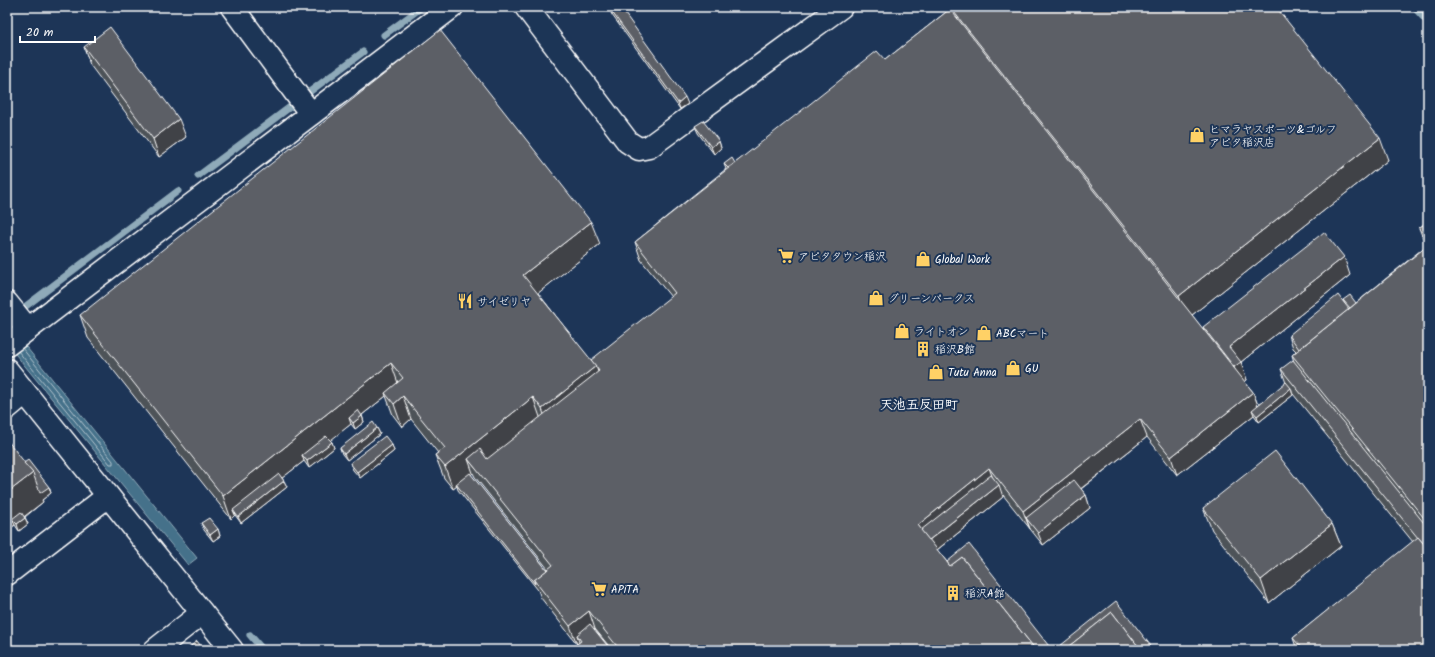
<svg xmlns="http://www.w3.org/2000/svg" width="1435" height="657" font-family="Kalam,'Klee One',sans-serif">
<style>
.water{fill:#45718a;stroke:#8faab9}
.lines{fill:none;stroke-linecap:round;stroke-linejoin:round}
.shore{stroke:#b5c6d0;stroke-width:1}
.stream{stroke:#8faab9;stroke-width:7}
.minor-casing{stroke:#fff;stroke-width:25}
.minor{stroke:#1d3557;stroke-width:22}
.wall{fill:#4e5258;stroke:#fff;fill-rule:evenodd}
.shaded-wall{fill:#404247;stroke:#fff}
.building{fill:#5b5f66;stroke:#fff}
.labels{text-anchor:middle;stroke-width:4;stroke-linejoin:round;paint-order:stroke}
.poi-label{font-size:11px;fill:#fff;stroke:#1d3557;text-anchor:start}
.quarter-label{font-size:13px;font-weight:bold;fill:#fff;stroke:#1d3557}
</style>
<rect width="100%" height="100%" fill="#1d3557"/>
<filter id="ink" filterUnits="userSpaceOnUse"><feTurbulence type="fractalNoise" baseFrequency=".025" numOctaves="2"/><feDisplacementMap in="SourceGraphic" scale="8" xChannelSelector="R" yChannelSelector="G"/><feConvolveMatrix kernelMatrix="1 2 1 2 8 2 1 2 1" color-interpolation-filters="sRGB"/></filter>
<g filter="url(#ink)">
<path class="water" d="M7,319L9,325L27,348L197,558L188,565L7,344Z"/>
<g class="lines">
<path class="shore" d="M18,351L110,464H113V461L22,348"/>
<g class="stream">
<path d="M1414,7L1428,22"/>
<path d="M384,35L422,7"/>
<path d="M308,93L363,52"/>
<path d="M198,176L294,104"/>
<path d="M26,306L178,191"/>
<path d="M250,635L263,650"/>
</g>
<defs>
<g id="minor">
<path d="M232,7L311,114"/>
<path d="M526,7L628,142L639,149L649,147L841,7"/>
<path d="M7,303L28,329"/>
<path d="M7,345L452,7"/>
<path d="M7,370L232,650"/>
<path d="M7,408L25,393"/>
<path d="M7,574L108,496"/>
<path d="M155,650L202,613"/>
</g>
</defs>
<use href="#minor" class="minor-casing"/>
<use href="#minor" class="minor"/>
</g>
<g class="wall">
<path d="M949,7H1276L1388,160L1192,315L1204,331L1203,327L1350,275L1241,362L1247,380L1245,382L1253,392L1258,405L1286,383L1281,369L1294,362L1292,355L1296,351L1293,348L1289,335L1345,304L1343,300L1356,303L1427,245L1424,241L1419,228L1428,221V650H1292L1296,647L1293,638L1413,542L1293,394V395L1259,422L1254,415L1177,475L1147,437L1081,489L1086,495L1090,508L1043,545L1003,495V497L937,550L947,562L1052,650H612L595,629H594L611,650H569L577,644L541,598L538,590L458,490L457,486L453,489L444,478L435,455L438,453L411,419L402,427L393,415L386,396L362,415L364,422L355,429L351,424L330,440L332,442L334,448L309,468L304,461L282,478L284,481L287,487L241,523L235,515L231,519L88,338L80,315L600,244L538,293L591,361L671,297L641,260L635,242L726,169L724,164L735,163L885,60L950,9ZM473,473L475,477L548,569L547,570L471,475Z"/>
<path d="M609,8L688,104L680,109L612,15Z"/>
<path d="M84,47L186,137L159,157L90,65Z"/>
<path d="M695,126L719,141L721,148L714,154L698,133Z"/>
<path d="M377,428L380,434L347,460L342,454L340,448Z"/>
<path d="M7,440L24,463L49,487L51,493L42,500L43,502L25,517L28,524L19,531L15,525L7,530Z"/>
<path d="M392,445L394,451L360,478L353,470L350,463Z"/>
<path d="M1203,508L1332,524L1341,546L1269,603L1212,530Z"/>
<path d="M201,523L218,529L220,536L213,541L204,530Z"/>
</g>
<g class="shaded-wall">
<path d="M685,97L688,104L680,109L678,103Z"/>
<path d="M179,119L186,137L159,157L153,139Z"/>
<path d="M1380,138L1388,160L1187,319L1179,296Z"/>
<path d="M719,141L721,148L714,154L711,147Z"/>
<path d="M591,222L600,244L532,298L523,275Z"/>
<path d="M1344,257L1350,275L1241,362L1247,380L1241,385L1234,367L1229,347Z"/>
<path d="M391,363L399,386L385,393L386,396L353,422L349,418L351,424L306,460L302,455L304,461L236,514L233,510L235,515L231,519L223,496Z"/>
<path d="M596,366L604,389L550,431L542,409Z"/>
<path d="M1291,388L1293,395L1259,422L1257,416Z"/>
<path d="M1253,392L1260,411L1252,410L1254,415L1177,475L1171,457Z"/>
<path d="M403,396L411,419L402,427L394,404Z"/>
<path d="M533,397L541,420L477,470L468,459L473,473L458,486L456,484L457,486L453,489L445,467Z"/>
<path d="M362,416L364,422L355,429L353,423Z"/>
<path d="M1140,419L1147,437L1033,526L1026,518L1030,529L1023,511Z"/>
<path d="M377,428L380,434L347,460L344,454Z"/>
<path d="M332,442L334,448L309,468L307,461Z"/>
<path d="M392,445L394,451L360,478L357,472Z"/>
<path d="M989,468L996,486L928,540L918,525Z"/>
<path d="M33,473L49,487L51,493L42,500L43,502L16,523L12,519L15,525L7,530V493Z"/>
<path d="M284,481L287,487L241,523L238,517Z"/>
<path d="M999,485L1003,497L933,553L928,541Z"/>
<path d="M1086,495L1090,508L1043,545L1038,533Z"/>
<path d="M25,518L28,524L19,531L17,524Z"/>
<path d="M1332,524L1341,546L1269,603L1261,580Z"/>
<path d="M218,529L220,536L213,541L210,535Z"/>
<path d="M589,611L595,629L581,640L577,635L579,642L577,644L570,626Z"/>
<path d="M595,645L597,650H589Z"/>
<path d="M585,646L587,650H580Z"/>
</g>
<g class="building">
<path d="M611,7H620L685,97L678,103L609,8Z"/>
<path d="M950,7H1276L1380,138L1179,296Z"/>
<path d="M950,9L1253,392L1171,457L1140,419L1023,511L989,468L918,525L950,566L962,557L1036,650H620L589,611L570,626L534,580L553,565L468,459L480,449L487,459L599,371L591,360L675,293L635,242L877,51L885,60Z"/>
<path d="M110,27L179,119L153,139L84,47Z"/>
<path d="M440,30L591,222L523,275L596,366L542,409L533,397L445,467L435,455L445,448L403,396L394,404L385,393L403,378L391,363L223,496L80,315Z"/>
<path d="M703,121L719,141L711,147L695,126Z"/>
<path d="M732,158L735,163L728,168L724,164Z"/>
<path d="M1428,221V239L1419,228Z"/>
<path d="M1324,232L1344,257L1229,347L1241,362L1234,367L1203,327Z"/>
<path d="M1428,245V523L1292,355Z"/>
<path d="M1338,295L1349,309L1299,349L1289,335Z"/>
<path d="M1350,295L1356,303L1350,308L1343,300Z"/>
<path d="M1293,360L1428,528V549L1418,537V538L1281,369Z"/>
<path d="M1286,382L1291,388L1257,416L1252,410Z"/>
<path d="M358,410L362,416L353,423L349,418Z"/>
<path d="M373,422L377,428L344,454L340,448Z"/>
<path d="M326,436L332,442L307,461L302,455Z"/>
<path d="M385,436L392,445L357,472L350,463Z"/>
<path d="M7,440L33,473L7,493Z"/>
<path d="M1275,451L1332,524L1261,580L1203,508Z"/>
<path d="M28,460L49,487L40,493L33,473L24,463Z"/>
<path d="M470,473L547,570L534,580L535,584L456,484Z"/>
<path d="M279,474L284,481L238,517L233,510Z"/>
<path d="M991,475L999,485L929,540L921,530Z"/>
<path d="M1074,480L1086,495L1038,533L1026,518Z"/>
<path d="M21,512L25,518L17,524L12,519Z"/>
<path d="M209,518L218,529L210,535L201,523Z"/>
<path d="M1418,537L1428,549V650H1303L1293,638Z"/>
<path d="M969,544L1052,650H1036L962,557L950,566L947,562Z"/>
<path d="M1116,601L1154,650H1141L1112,612L1064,650H1055Z"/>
<path d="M1112,612L1141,650H1064Z"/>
<path d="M590,624L611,650H599L595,645L589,650L585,646L580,650H569L581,641L577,635Z"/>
<path d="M197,641L204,650H186Z"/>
<path d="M1296,647L1297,650H1292Z"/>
</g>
</g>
<defs>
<symbol id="shop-bare" viewBox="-9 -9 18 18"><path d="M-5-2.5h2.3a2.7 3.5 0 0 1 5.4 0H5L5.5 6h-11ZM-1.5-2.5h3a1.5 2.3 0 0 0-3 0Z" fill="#ffd166" stroke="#1d3557" stroke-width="2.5" paint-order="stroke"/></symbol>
<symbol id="supermarket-bare" viewBox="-9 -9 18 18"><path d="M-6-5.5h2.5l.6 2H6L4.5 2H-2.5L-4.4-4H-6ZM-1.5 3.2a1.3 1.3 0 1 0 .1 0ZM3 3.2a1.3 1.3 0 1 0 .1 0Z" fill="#ffd166" stroke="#1d3557" stroke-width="2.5" paint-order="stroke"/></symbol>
<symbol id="restaurant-bare" viewBox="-9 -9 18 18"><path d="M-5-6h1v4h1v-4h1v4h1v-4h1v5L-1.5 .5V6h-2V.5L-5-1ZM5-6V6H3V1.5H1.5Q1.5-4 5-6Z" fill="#ffd166" stroke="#1d3557" stroke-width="2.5" paint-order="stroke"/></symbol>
<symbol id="building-bare" viewBox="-9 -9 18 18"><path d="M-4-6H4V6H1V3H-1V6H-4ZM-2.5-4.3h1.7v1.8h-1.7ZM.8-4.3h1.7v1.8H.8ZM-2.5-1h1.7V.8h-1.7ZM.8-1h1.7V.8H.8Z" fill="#ffd166" stroke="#1d3557" stroke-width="2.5" paint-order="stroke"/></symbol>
</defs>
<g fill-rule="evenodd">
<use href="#shop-bare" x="1186" y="124" width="22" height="22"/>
<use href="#supermarket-bare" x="775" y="245" width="22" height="22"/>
<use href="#shop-bare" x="912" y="248" width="22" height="22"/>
<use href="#shop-bare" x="865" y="287" width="22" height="22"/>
<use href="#restaurant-bare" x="454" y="290" width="22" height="22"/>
<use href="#shop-bare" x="891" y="320" width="22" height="22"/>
<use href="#shop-bare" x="973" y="322" width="22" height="22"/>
<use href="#building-bare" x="912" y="338" width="22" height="22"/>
<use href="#shop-bare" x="1002" y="357" width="22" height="22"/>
<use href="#shop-bare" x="925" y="361" width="22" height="22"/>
<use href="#supermarket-bare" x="588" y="578" width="22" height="22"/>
<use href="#building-bare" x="942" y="582" width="22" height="22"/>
</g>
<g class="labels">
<g class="poi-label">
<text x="1209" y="133">ヒマラヤスポーツ&amp;ゴルフ<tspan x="1209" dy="13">アピタ稲沢店</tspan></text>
<text x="798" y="260">アピタタウン稲沢</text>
<text x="935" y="263">Global Work</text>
<text x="888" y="302">グリーンパークス</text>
<text x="477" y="305">サイゼリヤ</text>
<text x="914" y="335">ライトオン</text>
<text x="996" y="337">ABCマート</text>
<text x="935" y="353">稲沢B館</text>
<text x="1025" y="372">GU</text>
<text x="948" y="376">Tutu Anna</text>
<text x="611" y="593">APiTA</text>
<text x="965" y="597">稲沢A館</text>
</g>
<g class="quarter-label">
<text x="919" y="409">天池五反田町</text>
</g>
</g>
<rect width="1435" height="657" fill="none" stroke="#1d3557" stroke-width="24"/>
<rect x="12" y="12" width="1411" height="633" fill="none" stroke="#fff" stroke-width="1.5" filter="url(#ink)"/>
<path d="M20 36v6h75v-6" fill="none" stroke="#ffffff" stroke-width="2"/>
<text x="26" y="36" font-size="12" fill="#ffffff" stroke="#1d3557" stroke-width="3" paint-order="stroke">20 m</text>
</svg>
